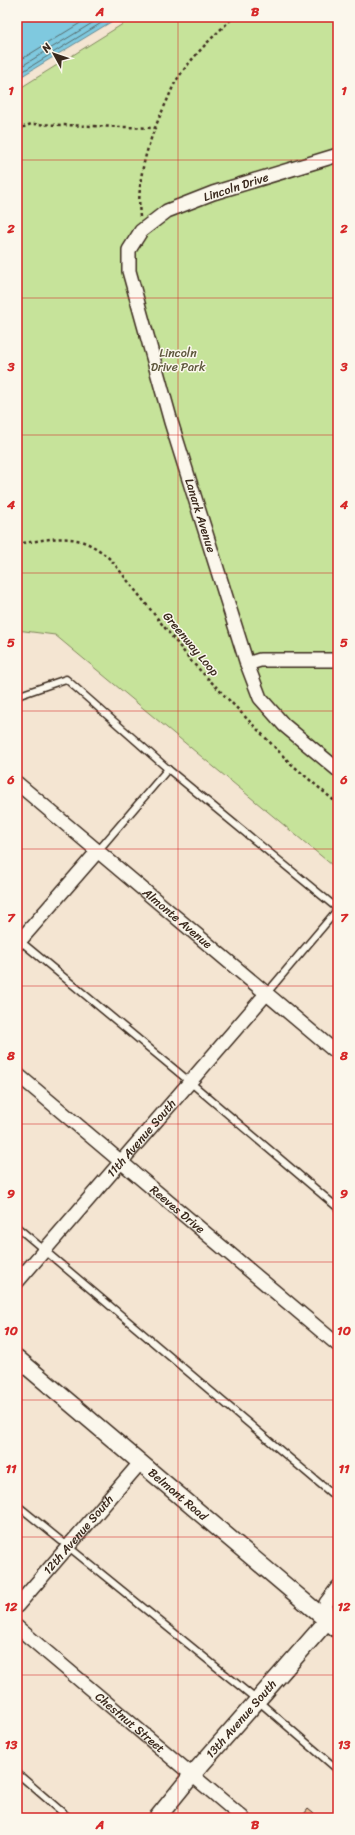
<svg xmlns="http://www.w3.org/2000/svg" width="355" height="1835" font-family="Sriracha,sans-serif">
<style>
.green{fill:#c6e39a;stroke:#80865c}
.water{fill:#7fc9df;stroke:#648992}
.lines{fill:none;stroke-linecap:round;stroke-linejoin:round}
.shore{stroke:#566a6b;stroke-width:1}
.building{fill:#e3ba94;stroke:#3b2a1e}
.service-casing{stroke:#3b2a1e;stroke-width:9}
.minor-casing{stroke:#3b2a1e;stroke-width:16}
.tertiary-casing{stroke:#3b2a1e;stroke-width:19}
.path{stroke:#3b2a1e;stroke-width:2.5;stroke-dasharray:3 3;stroke-linecap:butt}
.service{stroke:#fbf7ec;stroke-width:6}
.minor{stroke:#fbf7ec;stroke-width:13}
.tertiary{stroke:#fbf7ec;stroke-width:16}
.grid{fill:none;stroke:#d62828;stroke-width:1;stroke-opacity:0.55}
.labels{text-anchor:middle;stroke-width:3;stroke-linejoin:round;paint-order:stroke}
.street-label{font-size:12px;fill:#3b2a1e;stroke:#fbf7ec}
.park-label{font-size:12px;fill:#5e583d;stroke:#fbf7ec}
.neatline{fill:none;stroke:#d62828;stroke-width:1.5}
.grid-label{font-size:13px;text-anchor:middle;font-weight:bold;fill:#d62828}
</style>
<rect width="100%" height="100%" fill="#f4e5d2"/>
<filter id="ink" filterUnits="userSpaceOnUse"><feTurbulence type="fractalNoise" baseFrequency=".025" numOctaves="2"/><feDisplacementMap in="SourceGraphic" scale="8" xChannelSelector="R" yChannelSelector="G"/><feConvolveMatrix kernelMatrix="1 2 1 2 8 2 1 2 1" color-interpolation-filters="sRGB"/></filter>
<g filter="url(#ink)">
<path class="green" d="M134,17H338V870L55,635L17,630V90Z"/>
<path class="water" d="M17,17H119L17,79Z"/>
<g class="lines">
<g class="shore">
<path d="M17,62L90,17"/>
<path d="M17,69L102,17"/>
<path d="M17,75L111,17"/>
</g>
</g>
<g class="building">
<path d="M308,1809L319,1818H301Z"/>
<path d="M328,1813L333,1818H324Z"/>
</g>
<g class="lines">
<defs>
<g id="service">
<path d="M17,696L66,679L168,769L338,909"/>
<path d="M97,852L168,769"/>
<path d="M19,940L190,1082L338,1208"/>
<path d="M266,994L338,909"/>
<path d="M17,1227L338,1499"/>
<path d="M17,1505L257,1700L338,1770"/>
<path d="M17,1773L69,1818"/>
</g>
<g id="minor">
<path id="s1" d="M338,155L213,193L167,211L141,231L129,250V271L171,422L247,664L260,698L284,725L338,770"/>
<path d="M247,664L260,660H338"/>
<path id="s2" d="M17,783L338,1054"/>
<path d="M17,944L97,852"/>
<path id="s3" d="M17,1074L338,1345"/>
<path id="s4" d="M17,1282L266,994"/>
<path id="s5" d="M17,1606L140,1463"/>
<path d="M327,1621L326,1603L338,1587"/>
<path id="s6" d="M17,1627L243,1818"/>
</g>
<g id="tertiary">
<path id="s7" d="M17,1358L338,1630"/>
<path id="s8" d="M157,1818L192,1775L327,1621"/>
</g>
</defs>
<use href="#service" class="service-casing"/>
<use href="#minor" class="minor-casing"/>
<use href="#tertiary" class="tertiary-casing"/>
<g class="path">
<path d="M17,130L31,124L154,128"/>
<path d="M140,217C136,177 149,138 166,103C170,94 173,85 178,78C192,57 215,34 234,17"/>
<path d="M17,544C57,538 80,530 112,561L192,662L290,763L338,804"/>
</g>
<use href="#service" class="service"/>
<use href="#minor" class="minor"/>
<use href="#tertiary" class="tertiary"/>
</g>
</g>
<path class="grid" d="M178,17V1818M17,160H338M17,298H338M17,435H338M17,573H338M17,711H338M17,849H338M17,986H338M17,1124H338M17,1262H338M17,1400H338M17,1537H338M17,1675H338"/>
<g class="labels">
<g class="street-label">
<text transform="translate(236 187) rotate(-18)" y="4">Lincoln Drive</text>
<text dy="4" stroke="none"><textPath href="#s1" startOffset="511">Lanark Avenue</textPath></text>
<text transform="translate(191 644) rotate(50)" y="4">Greenway Loop</text>
<text dy="4" stroke="none"><textPath href="#s2" startOffset="210">Almonte Avenue</textPath></text>
<text dy="4" stroke="none"><textPath href="#s4" startOffset="190">11th Avenue South</textPath></text>
<text dy="4" stroke="none"><textPath href="#s3" startOffset="210">Reeves Drive</textPath></text>
<text dy="4" stroke="none"><textPath href="#s7" startOffset="211">Belmont Road</textPath></text>
<text dy="4" stroke="none"><textPath href="#s5" startOffset="94">12th Avenue South</textPath></text>
<text dy="4" stroke="none"><textPath href="#s8" startOffset="130">13th Avenue South</textPath></text>
<text dy="4" stroke="none"><textPath href="#s6" startOffset="148">Chestnut Street</textPath></text>
</g>
<g class="park-label">
<text x="178" y="357">Lincoln<tspan x="178" dy="14">Drive Park</tspan></text>
</g>
</g>
<rect width="355" height="1835" fill="none" stroke="#fbf7ec" stroke-width="44"/>
<g transform="translate(54 54) rotate(310)" stroke="#fbf7ec" stroke-width="3" paint-order="stroke">
<path d="M0-3L7 15L0 10L-7 15Z" fill="#3b2a1e"/>
<text y="-6" font-size="11" font-weight="bold" text-anchor="middle" fill="#3b2a1e">N</text>
</g>
<rect x="22" y="22" width="311" height="1791" class="neatline"/>
<g class="grid-label">
<text x="100" y="16">A</text>
<text x="255" y="16">B</text>
<text x="11" y="95">1</text>
<text x="344" y="95">1</text>
<text x="11" y="233">2</text>
<text x="344" y="233">2</text>
<text x="11" y="371">3</text>
<text x="344" y="371">3</text>
<text x="11" y="509">4</text>
<text x="344" y="509">4</text>
<text x="11" y="647">5</text>
<text x="344" y="647">5</text>
<text x="11" y="784">6</text>
<text x="344" y="784">6</text>
<text x="11" y="922">7</text>
<text x="344" y="922">7</text>
<text x="11" y="1060">8</text>
<text x="344" y="1060">8</text>
<text x="11" y="1198">9</text>
<text x="344" y="1198">9</text>
<text x="11" y="1335">10</text>
<text x="344" y="1335">10</text>
<text x="11" y="1473">11</text>
<text x="344" y="1473">11</text>
<text x="11" y="1611">12</text>
<text x="344" y="1611">12</text>
<text x="11" y="1749">13</text>
<text x="344" y="1749">13</text>
<text x="100" y="1829">A</text>
<text x="255" y="1829">B</text>
</g>
</svg>
